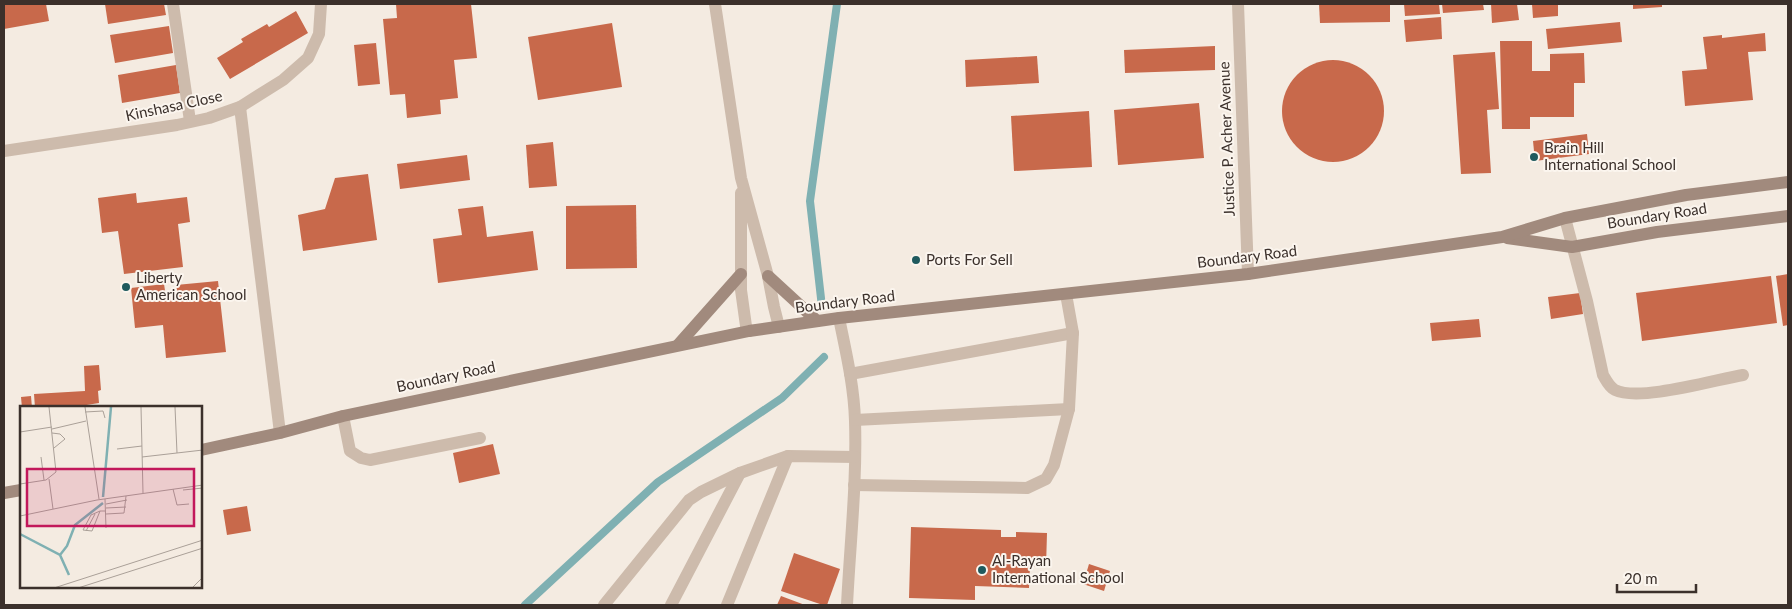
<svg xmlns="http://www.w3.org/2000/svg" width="1792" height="609" font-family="Lato,sans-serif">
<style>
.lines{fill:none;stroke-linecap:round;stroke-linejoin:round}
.stream{stroke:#7fb0b2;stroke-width:8}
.building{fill:#c8694b}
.service{stroke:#cdbbac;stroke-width:12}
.minor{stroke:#cdbbac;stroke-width:12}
.tertiary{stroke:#cdbbac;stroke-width:12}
.secondary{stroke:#a18a7d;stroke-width:12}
.poi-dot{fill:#1f5a5e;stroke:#fbf5ee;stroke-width:2}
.labels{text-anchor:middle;stroke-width:4;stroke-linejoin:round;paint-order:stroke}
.street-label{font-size:15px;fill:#3b302b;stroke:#fbf5ee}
.poi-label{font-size:15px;fill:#3b302b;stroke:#fbf5ee;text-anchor:start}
.inset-river{fill:none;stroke:#7fb0b2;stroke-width:2.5}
.inset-road{fill:none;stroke:#aaa098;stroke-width:1}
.view{fill:#c2185b;fill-opacity:0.15;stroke:#c2185b;stroke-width:2.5}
.inset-edge{fill:none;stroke:#3b302b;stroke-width:2.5}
</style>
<rect width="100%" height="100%" fill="#f4ebe1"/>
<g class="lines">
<g class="stream">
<path d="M822,307L810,201L837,4"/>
<path d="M525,605L658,482L782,398L824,357"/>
</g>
</g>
<g class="building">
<path d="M4,4H46L49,21L4,29Z"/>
<path d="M105,4H164L166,15L108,24Z"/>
<path d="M396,4H471L477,58L454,60L458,98L440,100L441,114L407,118L405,94L390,95L383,19L397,18Z"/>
<path d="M1319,4H1390V22L1320,23Z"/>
<path d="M1404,4H1439L1440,14L1405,16Z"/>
<path d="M1442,4H1483L1484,10L1443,13Z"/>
<path d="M1491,4H1517L1519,20L1492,23Z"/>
<path d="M1532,4H1558V16L1533,18Z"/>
<path d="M1633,4H1662V7L1633,9Z"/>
<path d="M296,11L308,33L230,79L217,58L243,42L241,39L267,24L269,27Z"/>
<path d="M1441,17L1442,39L1406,42L1404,20Z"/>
<path d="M1620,22L1622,42L1548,49L1546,29Z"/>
<path d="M612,23L622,87L538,100L528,37Z"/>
<path d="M169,26L173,53L115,63L110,35Z"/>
<path d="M1765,33L1766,51L1748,52L1753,100L1685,106L1682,71L1707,69L1703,37L1722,35V38Z"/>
<path d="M1500,41H1532V71H1550V54L1584,53L1585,83H1574V117H1530V129H1502Z"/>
<path d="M376,43L380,84L358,86L354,45Z"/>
<path d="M1215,46V70L1125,73L1124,50Z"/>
<path d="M1495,52L1499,109L1487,110L1491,173L1461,174L1453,55Z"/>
<path d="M1037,56L1039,83L966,87L965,60Z"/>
<circle cx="1333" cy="111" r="51"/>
<path d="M176,65L180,93L122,103L118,75Z"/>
<path d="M1199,103L1204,158L1118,165L1114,110Z"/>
<path d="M1089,111L1092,167L1014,171L1011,116Z"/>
<path d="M1587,134L1589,154L1535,161L1533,141Z"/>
<path d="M553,142L557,186L529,188L526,145Z"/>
<path d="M467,155L470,180L400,189L397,164Z"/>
<path d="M368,174L377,240L303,251L298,215L325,209L335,178Z"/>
<path d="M136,193L137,203L187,197L190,222L178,224L183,267L124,274L118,231L102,233L98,198Z"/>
<path d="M636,205L637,268L566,269V206Z"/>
<path d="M483,206L487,237L533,231L538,270L438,283L433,239L462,235L458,209Z"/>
<path d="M1788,274V325L1783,326L1776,276Z"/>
<path d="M1771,276L1777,323L1642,341L1636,293Z"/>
<path d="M218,281L226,352L166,358L163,325L135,328L131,288L164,284L166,297L178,295L176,285Z"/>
<path d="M1580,293L1583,314L1551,319L1548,297Z"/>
<path d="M1479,319L1481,337L1432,341L1430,323Z"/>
<path d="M99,365L101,390L98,391L99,403L68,408H35L34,394L85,391L84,366Z"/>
<path d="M31,396L32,408H22L21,397Z"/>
<path d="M493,444L500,474L459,483L453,453Z"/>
<path d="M247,506L251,531L227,535L223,510Z"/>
<path d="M911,527L1001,530V537H1016V532L1047,533L1046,567L1030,566L1029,588L975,586V600L909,598Z"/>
<path d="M794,553L840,569L827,605H823L781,591Z"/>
<path d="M1089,564L1110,571L1104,591L1083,584Z"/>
<path d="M781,596L805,605H777Z"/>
</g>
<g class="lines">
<g class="service">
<path d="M173,4L190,121"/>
<path d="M1565,218L1587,301L1603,375C1606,380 1609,387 1615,390C1639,402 1714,380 1743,375"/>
<path d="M839,318C846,352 854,386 855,421C857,482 850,544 847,605"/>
<path d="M850,374L1073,333"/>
<path d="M343,416L350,451L361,458L370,460L480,438"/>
<path d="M855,420L1069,409"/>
<path d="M854,485L1027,488L1046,479L1054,465L1069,409L1073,333L1066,294"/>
<path d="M604,605L689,500L701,492L740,473L788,456L855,457"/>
<path d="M671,605L740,473"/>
<path d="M727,605L788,456"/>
</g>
<g class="minor">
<path d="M1238,4L1248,274"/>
<path d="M240,107L280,433"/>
<path d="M4,151L177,125L209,118L240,107L283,80L308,58L319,34L321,4"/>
</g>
<g class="tertiary">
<path d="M715,4L741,178L768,276L774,307L779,327"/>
<path d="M741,193V290L746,326L749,331"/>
</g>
<g class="secondary">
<path d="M1507,238L1572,247L1657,232L1788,216"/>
<path d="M768,276L817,321"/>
<path d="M678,345L741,274"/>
<path d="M201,450L280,433L343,416L749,331L839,318L1248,274L1502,237L1565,218L1686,195L1788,182"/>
<path d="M4,493L21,490"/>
</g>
</g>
<g class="poi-dot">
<circle cx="1534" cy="157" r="5"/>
<circle cx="916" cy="260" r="5"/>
<circle cx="126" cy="287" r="5"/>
<circle cx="982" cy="570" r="5"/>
</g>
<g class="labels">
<g class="street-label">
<text transform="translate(174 106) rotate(-12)" y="5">Kinshasa Close</text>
<text transform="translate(1227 139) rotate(-92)" y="5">Justice P. Acher Avenue</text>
<text transform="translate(1657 216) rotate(-9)" y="5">Boundary Road</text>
<text transform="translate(1247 257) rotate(-7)" y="5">Boundary Road</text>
<text transform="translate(845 302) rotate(-7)" y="5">Boundary Road</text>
<text transform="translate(446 377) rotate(-12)" y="5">Boundary Road</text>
</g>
<g class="poi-label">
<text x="1544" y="153">Brain Hill<tspan x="1544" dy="17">International School</tspan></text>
<text x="926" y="265">Ports For Sell</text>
<text x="136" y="283">Liberty<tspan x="136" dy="17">American School</tspan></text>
<text x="992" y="566">Al-Rayan<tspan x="992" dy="17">International School</tspan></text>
</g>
</g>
<g transform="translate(20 406)">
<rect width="182" height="182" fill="#f4ebe1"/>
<path class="inset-river" d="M83,91L91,1M0,128L40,149L49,169M40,149L47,140L55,119L83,97"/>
<path class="inset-road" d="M65,1L79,93M121,1L123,87M155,1L157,47M65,6L83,5L85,12M32,23L66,15M0,26L32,21M32,27L40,28L45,33L34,42M97,43L122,40M21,51L24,74M122,51L183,44M29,73L33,103M0,78L26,74L36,66L29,1M153,83L157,99L169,98M163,84L183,82M85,93L86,122M86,98L107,94M86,102L106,101M80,105L72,125L63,124L71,109L80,105H86M86,108L104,107L106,90M0,110L77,94L183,79M66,125L75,108M34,182L183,134M58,182L183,142M172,182L183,171"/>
<path class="view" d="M7,63H174V120H7Z"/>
<rect width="182" height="182" class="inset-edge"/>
</g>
<rect width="1792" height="609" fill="none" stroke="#3b302b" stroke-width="10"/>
<path d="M1617 584v8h79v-8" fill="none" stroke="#3b302b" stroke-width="2.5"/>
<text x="1624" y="584" font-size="15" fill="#3b302b" stroke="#fbf5ee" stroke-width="4" paint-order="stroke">20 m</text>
</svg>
